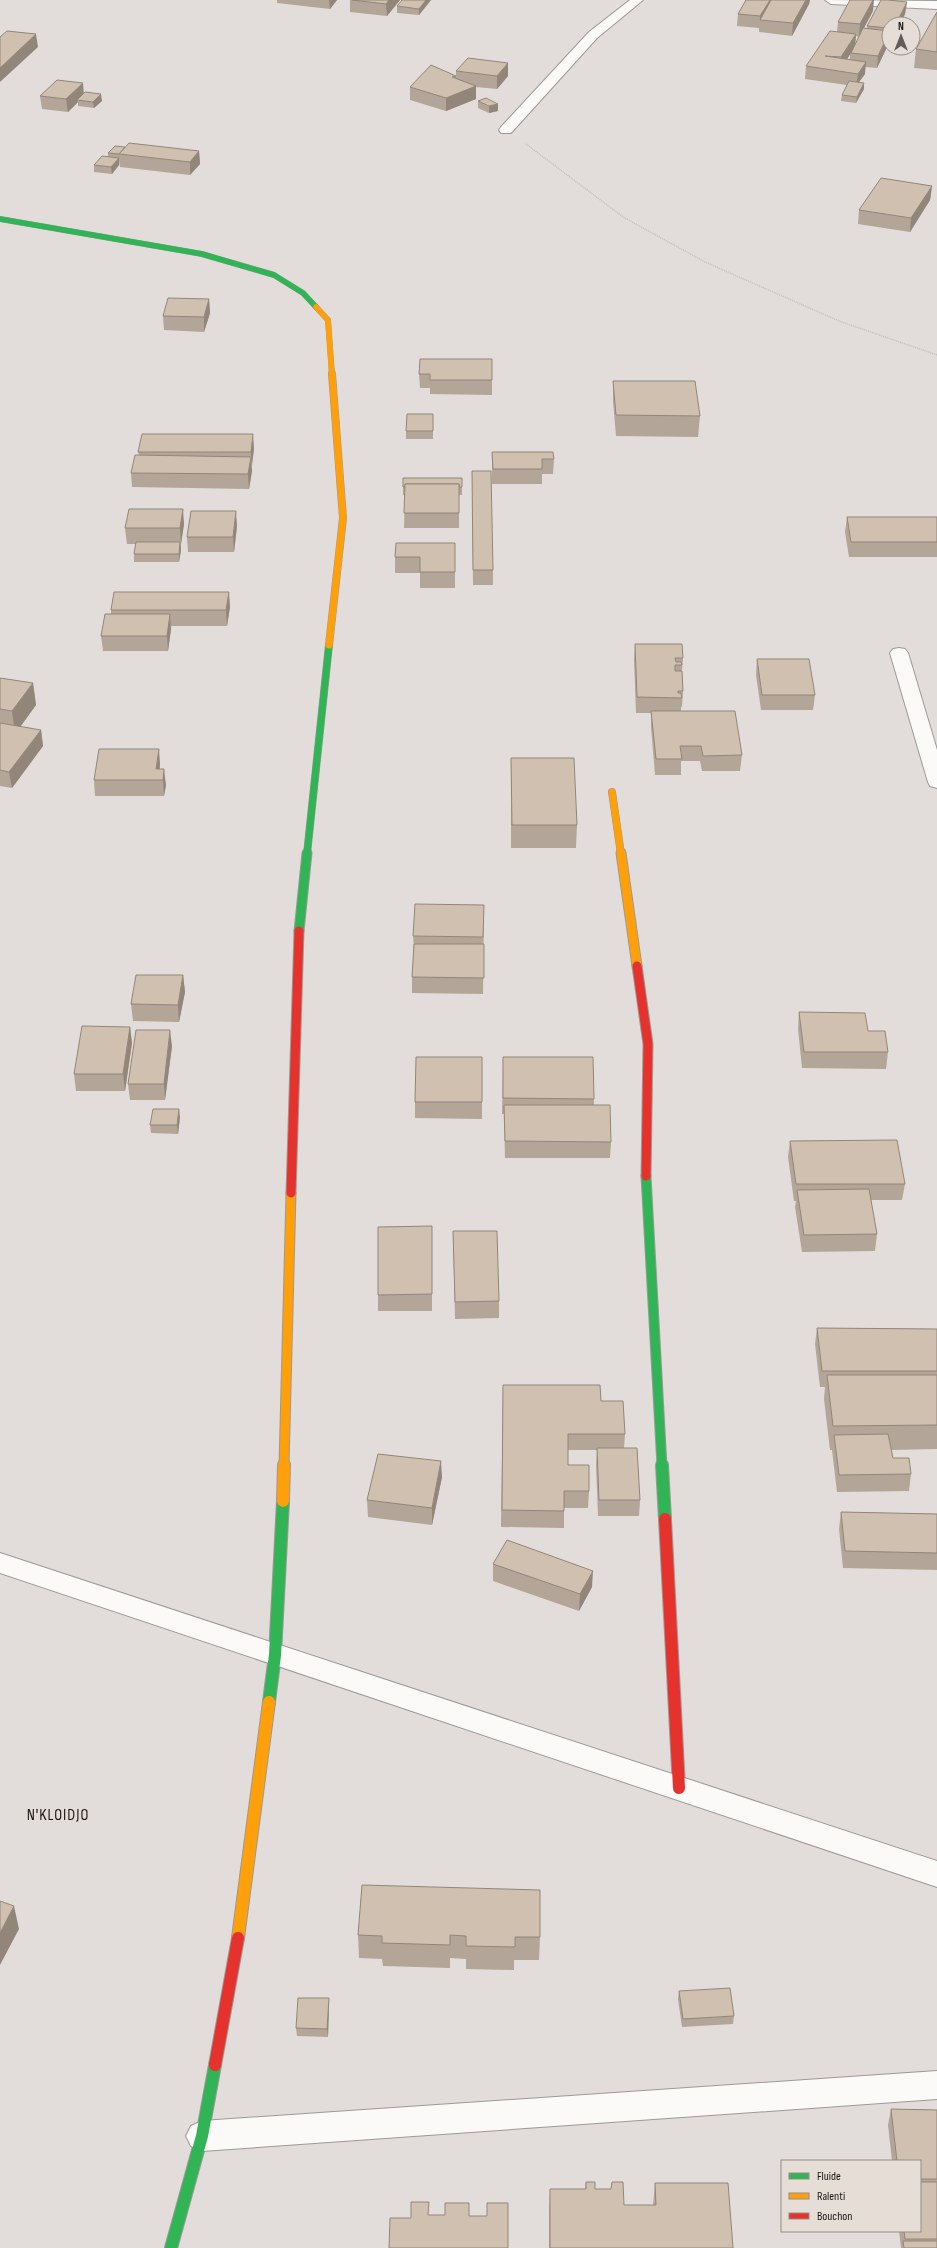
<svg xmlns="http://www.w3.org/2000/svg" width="937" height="2248" font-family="'Sofia Sans Condensed',sans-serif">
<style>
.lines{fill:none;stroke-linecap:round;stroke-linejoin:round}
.street-casing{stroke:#9d9996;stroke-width:2}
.fast-far3-casing{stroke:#9d9996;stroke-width:6}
.fast-far2-casing{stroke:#9d9996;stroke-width:8}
.fast-far1-casing{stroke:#9d9996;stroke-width:11}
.fast-casing{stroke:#9d9996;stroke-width:14}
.slow-far3-casing{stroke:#9d9996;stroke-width:6}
.slow-far2-casing{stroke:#9d9996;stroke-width:8}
.slow-far1-casing{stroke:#9d9996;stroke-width:11}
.slow-casing{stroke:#9d9996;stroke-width:14}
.jam-far1-casing{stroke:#9d9996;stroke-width:11}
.jam-casing{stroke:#9d9996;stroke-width:14}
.path{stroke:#c1bfbe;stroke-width:1.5;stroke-dasharray:1 1;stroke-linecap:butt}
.street{fill:#fbfaf9;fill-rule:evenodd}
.fast-far3{stroke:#30b455;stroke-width:5.5}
.fast-far2{stroke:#30b455;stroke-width:7}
.fast-far1{stroke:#30b455;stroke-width:9}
.fast{stroke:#30b455;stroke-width:12}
.slow-far3{stroke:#ff9f0a;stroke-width:5.5}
.slow-far2{stroke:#ff9f0a;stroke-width:7}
.slow-far1{stroke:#ff9f0a;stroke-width:9}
.slow{stroke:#ff9f0a;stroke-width:12}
.jam-far1{stroke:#e5322d;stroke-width:9}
.jam{stroke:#e5322d;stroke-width:12}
.wall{fill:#b3a597;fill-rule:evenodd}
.shaded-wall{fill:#92867b}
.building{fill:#d0c0b0;stroke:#92867b}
.labels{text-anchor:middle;stroke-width:3;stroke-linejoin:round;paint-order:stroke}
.near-neighbourhood-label{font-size:16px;letter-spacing:1px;fill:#181613;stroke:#e5ddd6}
</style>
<rect width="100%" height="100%" fill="#e2ddda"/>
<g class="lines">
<defs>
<g id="street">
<path d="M630,0H643L597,38L511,133H501L499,130L501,127L589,32Z"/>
<path d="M825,0L937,1V9L831,4Z"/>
<path d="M899,648L905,649L908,653L937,750V788L930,786L928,782L890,653L893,649Z"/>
<path d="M0,1553L937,1861V1887L0,1573Z"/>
<path d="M937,2071V2099L202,2151L191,2146L186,2136L191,2126L202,2121Z"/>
</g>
<path id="fast-far3" d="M0,219L202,254L274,275L303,293L316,307"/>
<path id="fast-far2" d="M307,854L329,645"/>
<g id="fast-far1">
<path d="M299,931L307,853"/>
<path d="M646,1176L662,1466"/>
</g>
<g id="fast">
<path d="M662,1465L665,1519"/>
<path d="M269,1702L275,1655L283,1501"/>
<path d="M171,2248L202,2136L215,2065"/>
</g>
<path id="slow-far3" d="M316,307L328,320L332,375"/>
<g id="slow-far2">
<path d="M329,645L343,518L332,374"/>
<path d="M612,792L621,854"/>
</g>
<g id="slow-far1">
<path d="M621,853L637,966"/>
<path d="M284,1466L291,1193"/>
</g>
<g id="slow">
<path d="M283,1501L284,1465"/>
<path d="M238,1938L269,1702"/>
</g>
<g id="jam-far1">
<path d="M637,966L648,1044L646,1176"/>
<path d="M291,1193L299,931"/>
</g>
<g id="jam">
<path d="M665,1519L679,1788"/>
<path d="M215,2065L238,1938"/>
</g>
</defs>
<use href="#street" class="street-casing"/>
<use href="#fast-far3" class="fast-far3-casing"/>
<use href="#fast-far2" class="fast-far2-casing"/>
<use href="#fast-far1" class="fast-far1-casing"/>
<use href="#fast" class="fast-casing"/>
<use href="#slow-far3" class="slow-far3-casing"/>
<use href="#slow-far2" class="slow-far2-casing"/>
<use href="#slow-far1" class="slow-far1-casing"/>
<use href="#slow" class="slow-casing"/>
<use href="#jam-far1" class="jam-far1-casing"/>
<use href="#jam" class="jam-casing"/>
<path class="path" d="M526,144L623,217L705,262L839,321L937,355"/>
<use href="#street" class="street"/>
<use href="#fast-far3" class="fast-far3"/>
<use href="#fast-far2" class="fast-far2"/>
<use href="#fast-far1" class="fast-far1"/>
<use href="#fast" class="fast"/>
<use href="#slow-far3" class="slow-far3"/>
<use href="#slow-far2" class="slow-far2"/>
<use href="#slow-far1" class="slow-far1"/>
<use href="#slow" class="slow"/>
<use href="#jam-far1" class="jam-far1"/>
<use href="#jam" class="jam"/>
</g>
<g class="wall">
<path d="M277,0H337L330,9L277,3Z"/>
<path d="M350,0H400L387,16L350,12Z"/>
<path d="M431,0L419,15L397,13V6Z"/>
<path d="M746,0H810L809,4L792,36L759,32V28L737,26L738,14Z"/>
<path d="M907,2L905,14L889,24V43L877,68L865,67V74L859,82L864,89L856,103L841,101L842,95L847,85L805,79L806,66L837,32L838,22L873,11L864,28H867V26ZM856,36L859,37L855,44ZM850,53V59H847Z"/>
<path d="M937,12V70L914,68L916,49Z"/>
<path d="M456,71L508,76L497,89L476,87V99L446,111L410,100V87L456,76V79Z"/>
<path d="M84,93L102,101L94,108L78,106V102L68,112L42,109L40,96Z"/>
<path d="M478,101L498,111L489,113L478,108Z"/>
<path d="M125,147L199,151L200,164L190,175L120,167L119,161V165L112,174L94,172V165L108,157V153Z"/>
<path d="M932,186L930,200L910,232L858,224L859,210Z"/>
<path d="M209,299L210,313L204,332L164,330L163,316Z"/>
<path d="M492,359V395L430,394V388H420L419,374Z"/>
<path d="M613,381L700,416L698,437L616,436L613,401Z"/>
<path d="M433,422V439H406V431Z"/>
<path d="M254,449L251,466L252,471L249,489L132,487L131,473L139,455L138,452Z"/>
<path d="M492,452L554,459L553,474H542V484H492Z"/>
<path d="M472,471L493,570V585H473Z"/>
<path d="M462,478V495H459V528H404L405,495H403V487Z"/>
<path d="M847,517H937V557H849L845,532Z"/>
<path d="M184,524L181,544V550L179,562H134V554L136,544H127L125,528Z"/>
<path d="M237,526L234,552H188L187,537Z"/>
<path d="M455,543V588H420V573H395V557Z"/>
<path d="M230,607L227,626H171V629L168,651H103L101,636L111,614V610Z"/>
<path d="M635,644L683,658L682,671L683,691L682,707H681V711L742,755L740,771H702L700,761H681V775H655L651,727V713H636L634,659Z"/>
<path d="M757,659L815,695L813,710H761L756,675Z"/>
<path d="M0,678L33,683L36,705L20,727L41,730L43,746L12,788L0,786Z"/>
<path d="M511,758L577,825L576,848H511Z"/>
<path d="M160,764V769L166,785L164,796H95L94,780Z"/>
<path d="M484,905L483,994L412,993V977L414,947L413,936Z"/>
<path d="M183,975L185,992L179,1022L133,1021L131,1004Z"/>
<path d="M799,1012L868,1031L888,1052L886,1069L802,1068L798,1029Z"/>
<path d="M130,1027L132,1043L125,1091H76L74,1074Z"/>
<path d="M172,1046L165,1100H130L128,1084Z"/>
<path d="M482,1057V1119L415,1118V1102Z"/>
<path d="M503,1057L594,1099V1105L611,1142L610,1158H505L504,1114H502Z"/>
<path d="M180,1117L178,1134L151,1133L150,1125Z"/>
<path d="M790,1141L905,1184L902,1200H871L877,1234L875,1251L802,1252L795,1207L796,1201H794L788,1157Z"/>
<path d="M432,1226V1311H378V1295Z"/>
<path d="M453,1231L499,1301V1318L455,1319Z"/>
<path d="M817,1328L937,1329V1449L891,1450L893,1458L911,1474L909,1491L837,1492L832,1450H830L824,1399L825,1387H820L815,1344Z"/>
<path d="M503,1385L601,1401L625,1434L624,1448L640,1500L639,1516H598L596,1465L597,1450H568V1465L589,1491L588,1508H564V1528L501,1527Z"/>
<path d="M442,1477L432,1525L368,1517L367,1500Z"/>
<path d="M841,1512L937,1514V1570L843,1568L839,1529Z"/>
<path d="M493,1564L592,1587L579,1611L493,1581Z"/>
<path d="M362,1885L540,1937L539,1960H514V1970L466,1969V1959L450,1958V1968L383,1966L382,1959L359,1958L358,1935Z"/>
<path d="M679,1991L734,2016L733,2024L682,2027L678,1999Z"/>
<path d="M329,1998V2006L328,2037L297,2036L296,2028Z"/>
<path d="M891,2109L937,2110V2248H901L899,2231H920V2161H892L888,2125Z"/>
<path d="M586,2182L595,2189L624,2205H653L655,2183L733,2248H549V2212L550,2189H585Z"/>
</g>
<g class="shaded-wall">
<path d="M329,0H337L330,9Z"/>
<path d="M389,0H400L387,16L386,4Z"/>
<path d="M426,0H431L419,15V9Z"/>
<path d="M770,0H776L760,20V16Z"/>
<path d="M806,0H810L809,4L792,36L793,23Z"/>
<path d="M873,0H874L873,11L859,37L860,24Z"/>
<path d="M907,2L905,14L901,24H896Z"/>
<path d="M889,33V43L877,68L878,56Z"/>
<path d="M36,34L38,47L0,82V68Z"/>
<path d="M856,34L855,47L840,70L841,57Z"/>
<path d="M866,62L865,74L856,86L858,74Z"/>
<path d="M508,63V76L497,89V76Z"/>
<path d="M83,83L84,96L77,100L78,102L68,112L66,99Z"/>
<path d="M864,83V89L856,103L857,97Z"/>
<path d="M476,86V99L446,111V98Z"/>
<path d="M101,94L102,101L94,108L93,102Z"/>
<path d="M498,104V111L489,113V106Z"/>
<path d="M199,151L200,164L190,175V162Z"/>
<path d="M119,158V165L112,174L111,167Z"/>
<path d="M932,186L930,200L910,232L911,218Z"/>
<path d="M209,299L210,313L204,332V317Z"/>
<path d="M253,434L254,449L252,466L251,452Z"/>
<path d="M251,457L252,471L249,489L248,474Z"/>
<path d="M183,509L184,524L181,544L180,528Z"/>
<path d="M236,511L237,526L234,552L233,537Z"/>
<path d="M180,542L181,550L179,562V554Z"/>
<path d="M229,592L230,607L227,626L226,610Z"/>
<path d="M170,614L171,629L168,651L167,636Z"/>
<path d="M33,683L36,705L15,734L12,711Z"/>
<path d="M41,730L43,746L12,788L9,772Z"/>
<path d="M159,749L160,764L158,780L156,769Z"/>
<path d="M164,769L166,785L164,796L163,780Z"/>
<path d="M183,975L185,992L179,1022L178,1005Z"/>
<path d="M130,1027L132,1043L125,1091L123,1074Z"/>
<path d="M170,1030L172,1046L165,1100L164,1084Z"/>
<path d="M179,1109L180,1117L178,1134L177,1125Z"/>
<path d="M441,1461L442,1477L432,1525V1508Z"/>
<path d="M593,1571L592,1587L579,1611L580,1594Z"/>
<path d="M14,1906L19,1929L0,1965V1933Z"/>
<path d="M329,1998V2006L328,2037L327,2029Z"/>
</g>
<g class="building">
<path d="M352,0H389L386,4Z"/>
<path d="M402,0H426L419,9L397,6Z"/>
<path d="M746,0H770L760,16L738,14Z"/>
<path d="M771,0H806L793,23L760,20Z"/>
<path d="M850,0H873L860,24L838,22Z"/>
<path d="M881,0H888L907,2L896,24H889V28L867,26Z"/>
<path d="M937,12V52L916,49Z"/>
<path d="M863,28L889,31V33L878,56L851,53Z"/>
<path d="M7,31L36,34L0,68V37Z"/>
<path d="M830,31L856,34L841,57L825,56L866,62L858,74L806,66Z"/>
<path d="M468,58L508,63L497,76L456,71Z"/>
<path d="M431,65L456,76L452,77L476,86L446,98L410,87Z"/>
<path d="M57,80L83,83L66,99L40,96Z"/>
<path d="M849,81L864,83L857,97L842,95Z"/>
<path d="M85,92L101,94L93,102L77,100Z"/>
<path d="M486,98L498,104L489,106L478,101Z"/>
<path d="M129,143L199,151L190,162L119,154Z"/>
<path d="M115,146L125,147L119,154L108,153Z"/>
<path d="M102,156L119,158L111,167L94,165Z"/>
<path d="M881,178L932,186L911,218L859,210Z"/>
<path d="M168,298L209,299L204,317L163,316Z"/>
<path d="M420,359H492V380H430V374H419Z"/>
<path d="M613,381H695L700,416L616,415Z"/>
<path d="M407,414H433V431H406Z"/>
<path d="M142,434H253L251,452H138Z"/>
<path d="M492,452H553L554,459H542V469H493Z"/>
<path d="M135,455L251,457L248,474L131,473Z"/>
<path d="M472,471H491L493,570H473Z"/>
<path d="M403,478H462V487H459V484H405V487H403Z"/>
<path d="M405,484H459V513H404Z"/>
<path d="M129,509H183L180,528H125Z"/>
<path d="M191,511H236L233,537H187Z"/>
<path d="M847,517H937V542H851Z"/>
<path d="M136,542H180L179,554H134Z"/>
<path d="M396,543H455V572H420V557H395Z"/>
<path d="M114,592H229L226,610H111Z"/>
<path d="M105,614H170L167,636H101Z"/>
<path d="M635,644H682L683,658H675L676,662H681L682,665H675V671H682L683,691H678V693H681L682,698L637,697Z"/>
<path d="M757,659H809L815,695H762Z"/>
<path d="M0,678L33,683L12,711L0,709Z"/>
<path d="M651,711H735L742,755L703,756L701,746H680L682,759H656Z"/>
<path d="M0,723L41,730L9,772L0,770Z"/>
<path d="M99,749H159L156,769H164L163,780H94Z"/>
<path d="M511,758H574L577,825H512Z"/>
<path d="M415,904L484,905L483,937L413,936Z"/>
<path d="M414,944H484V978L412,977Z"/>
<path d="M136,975H183L178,1005L131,1004Z"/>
<path d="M799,1012L865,1013L868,1031H885L888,1052H804Z"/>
<path d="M82,1026L130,1027L123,1074H74Z"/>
<path d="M136,1030H170L164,1084H128Z"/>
<path d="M416,1057H482V1102H415Z"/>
<path d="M503,1057H593L594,1099L503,1098Z"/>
<path d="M504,1105H610L611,1142L505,1141Z"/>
<path d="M153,1109H179L177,1125H150Z"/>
<path d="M897,1140L905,1184H796L790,1141Z"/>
<path d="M869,1189L877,1234L804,1235L797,1190Z"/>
<path d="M432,1226V1294L378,1295V1227Z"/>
<path d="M453,1231H497L499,1301L455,1302Z"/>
<path d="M817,1328L937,1329V1371H822Z"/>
<path d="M827,1375H937V1425L833,1426Z"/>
<path d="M503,1385H600L601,1401H623L625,1434H568V1465H589V1491H564V1511L502,1510Z"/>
<path d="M888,1434L893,1458H909L911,1474L839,1475L834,1435Z"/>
<path d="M597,1448H637L640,1500H599Z"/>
<path d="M378,1454L441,1461L432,1508L367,1500Z"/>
<path d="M841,1512L937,1514V1553L845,1551Z"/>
<path d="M507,1540L593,1571L580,1594L493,1564Z"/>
<path d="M362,1885L540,1890V1937H515V1947L466,1946V1936L450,1935V1945L382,1943V1936L358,1935Z"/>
<path d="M0,1901L14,1906L0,1933Z"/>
<path d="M730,1988L734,2016L683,2019L679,1991Z"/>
<path d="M298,1998H329L327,2029L296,2028Z"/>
<path d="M891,2109L937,2110V2179H920V2161H897Z"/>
<path d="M586,2182H595V2189H611L612,2182H623L624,2205H656L655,2183H728L733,2248H550V2189H586Z"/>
<path d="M920,2182H937V2239H905L904,2231H920Z"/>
<path d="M411,2202H429L428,2215H445V2203H469V2216H487V2203H508V2248H389L390,2218H411Z"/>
<path d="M903,2241H937V2248H904Z"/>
</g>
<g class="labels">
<g class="near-neighbourhood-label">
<text x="58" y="1820">N'KLOIDJO</text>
</g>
</g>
<rect x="781" y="2160" width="140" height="72" fill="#e5ddd6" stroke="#938d88"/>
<rect x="789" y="2173" width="20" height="6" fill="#30b455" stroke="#938d88"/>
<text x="817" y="2180" font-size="12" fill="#181613">Fluide</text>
<rect x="789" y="2193" width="20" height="6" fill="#ff9f0a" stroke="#938d88"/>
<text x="817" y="2200" font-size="12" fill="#181613">Ralenti</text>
<rect x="789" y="2213" width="20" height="6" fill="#e5322d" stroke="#938d88"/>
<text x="817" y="2220" font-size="12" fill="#181613">Bouchon</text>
<g transform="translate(901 36)"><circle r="19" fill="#e5ddd6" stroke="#938d88"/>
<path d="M0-3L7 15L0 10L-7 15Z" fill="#5f5c59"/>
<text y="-6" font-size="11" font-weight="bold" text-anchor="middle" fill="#181613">N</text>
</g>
</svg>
